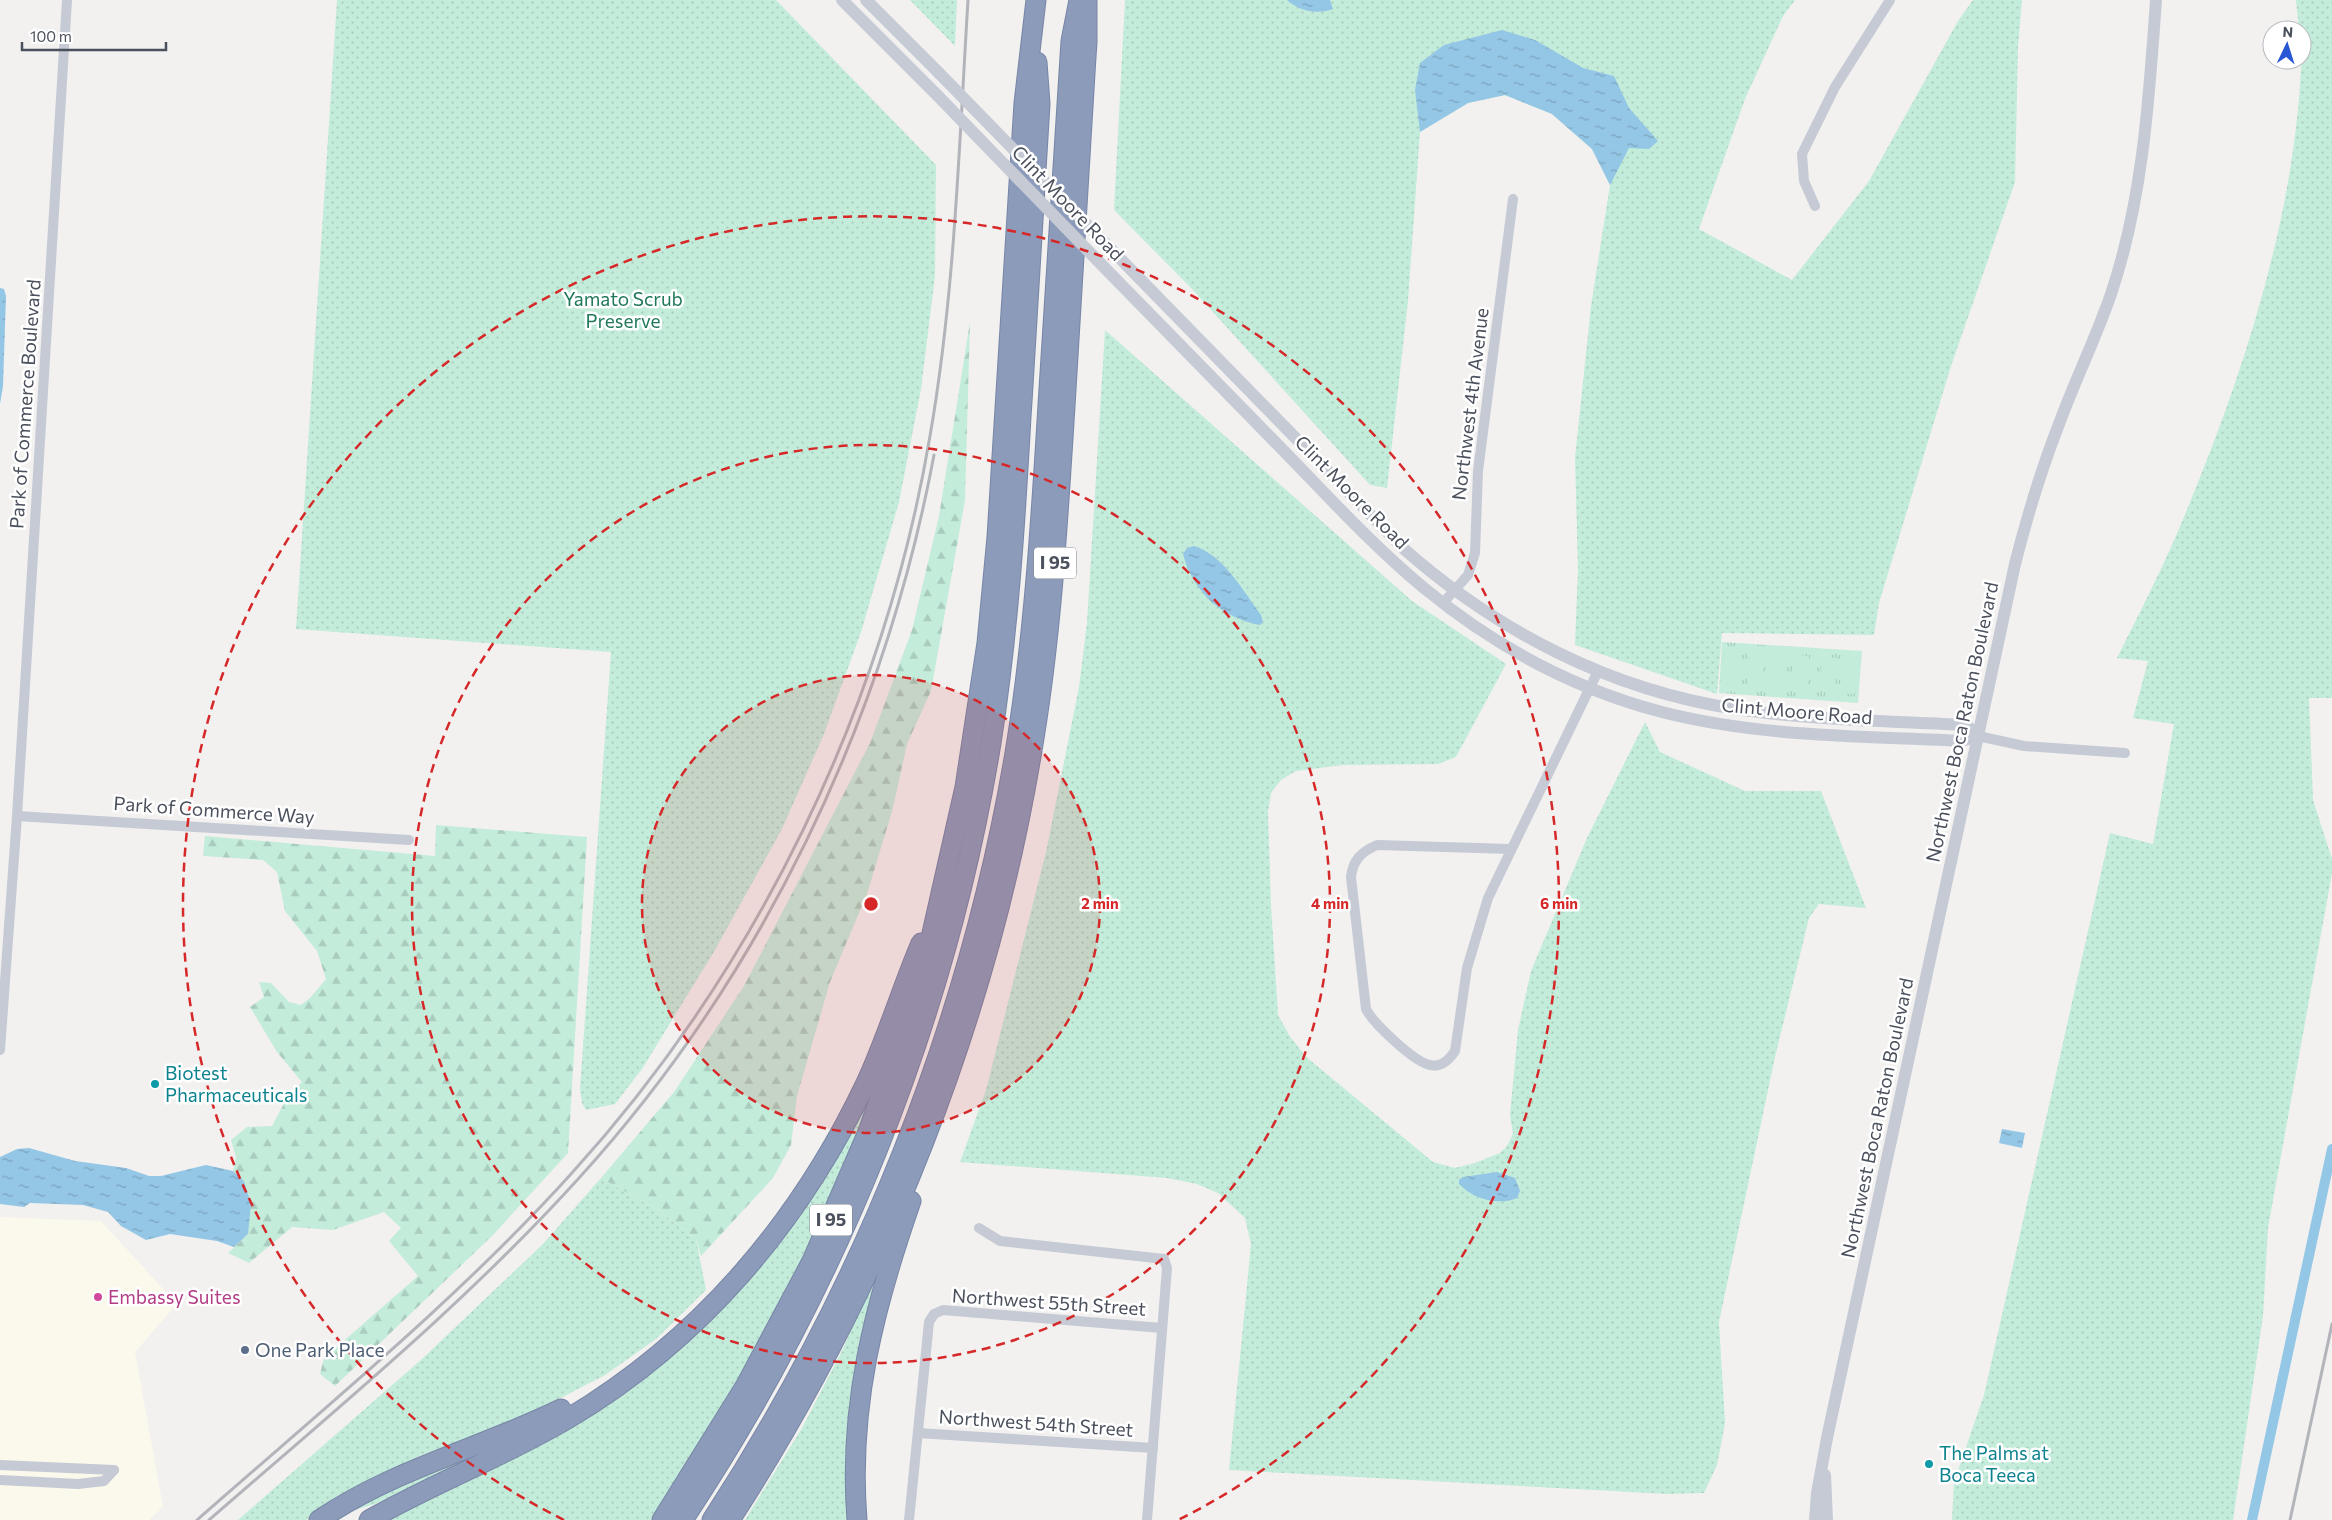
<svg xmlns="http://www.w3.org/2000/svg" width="2332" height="1520" font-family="Commissioner,sans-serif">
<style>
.commercial{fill:#fbf9ec}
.grass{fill:url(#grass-dots)}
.forest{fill:url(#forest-firs)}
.park{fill:url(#park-tufts)}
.garden{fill:#c3ecda}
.water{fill:url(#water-ripples)}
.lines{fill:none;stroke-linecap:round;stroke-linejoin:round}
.canal{stroke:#94c6e5;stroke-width:10}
.motorway-casing{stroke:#7886a6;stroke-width:21}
.minor{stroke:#c5cad4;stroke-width:10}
.tertiary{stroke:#c5cad4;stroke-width:12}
.motorway{stroke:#8c9bba;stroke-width:19}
.rail{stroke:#b3b4ba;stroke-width:3}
.tertiary-bridge{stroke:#c5cad4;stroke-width:12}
.ring{fill:none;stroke:#d62828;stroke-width:2.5;stroke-dasharray:9 6}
.culture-dot{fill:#0f9aa8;stroke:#fff;stroke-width:2}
.hotel-dot{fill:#d1479c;stroke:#fff;stroke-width:2}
.service-dot{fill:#5c6f8a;stroke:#fff;stroke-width:2}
.labels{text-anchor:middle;stroke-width:5;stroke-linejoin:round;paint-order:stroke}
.shield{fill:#fff;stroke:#80848d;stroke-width:1}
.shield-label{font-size:18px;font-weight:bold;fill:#4a505c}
.street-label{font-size:19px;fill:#4a505c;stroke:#fff}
.park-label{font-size:19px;fill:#20785b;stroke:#fff}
.culture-label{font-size:19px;fill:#0d838f;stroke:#fff;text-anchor:start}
.hotel-label{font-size:19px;fill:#b23c85;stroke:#fff;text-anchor:start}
.service-label{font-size:19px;fill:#4e5e75;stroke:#fff;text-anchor:start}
.centre{fill:#d62828;stroke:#fff;stroke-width:2.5}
.ring-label{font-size:15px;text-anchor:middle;font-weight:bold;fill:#d62828;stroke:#fff;stroke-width:5;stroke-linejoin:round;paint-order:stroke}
</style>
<defs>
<pattern id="grass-dots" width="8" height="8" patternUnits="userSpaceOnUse" patternTransform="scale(1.25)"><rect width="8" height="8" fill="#c3ecda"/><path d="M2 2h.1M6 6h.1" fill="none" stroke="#a9ccbe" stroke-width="1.8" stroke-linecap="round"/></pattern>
<pattern id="forest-firs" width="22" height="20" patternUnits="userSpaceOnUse" patternTransform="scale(1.25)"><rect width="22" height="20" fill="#c3ecda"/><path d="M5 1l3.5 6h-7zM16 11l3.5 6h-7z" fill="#a9ccbe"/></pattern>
<pattern id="park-tufts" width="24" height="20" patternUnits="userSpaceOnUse" patternTransform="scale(1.25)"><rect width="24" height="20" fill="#c3ecda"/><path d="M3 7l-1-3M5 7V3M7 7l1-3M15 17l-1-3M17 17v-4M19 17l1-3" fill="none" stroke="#a9ccbe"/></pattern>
<pattern id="water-ripples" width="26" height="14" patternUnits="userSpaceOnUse" patternTransform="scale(1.25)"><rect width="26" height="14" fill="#94c6e5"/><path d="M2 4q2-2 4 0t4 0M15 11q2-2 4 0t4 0" fill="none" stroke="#7ba3bd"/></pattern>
</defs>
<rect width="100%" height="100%" fill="#f2f1f0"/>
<path class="commercial" d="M0,1217L101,1221L177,1304L135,1352L163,1507L149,1520H0Z"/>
<g class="grass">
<path d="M337,0H776L936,165L935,276L921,389L899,502L861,632L824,734L782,829L715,950L642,1069L615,1104L586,1110L582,1103L580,1089L611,652L296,629Z"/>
<path d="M910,0H957L955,46Z"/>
<path d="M1125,0H1795L1783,16L1745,99L1699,229L1792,280L1869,181L1958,21L1973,0H2022L2018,47L2015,182L1951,366L1879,603L1874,635L1722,633L1717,694L1575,645L1578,570L1575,458L1591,306L1610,185L1592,149L1552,114L1505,95L1468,103L1420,132L1408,301L1387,488L1370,485L1192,289L1114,210Z"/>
<path d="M2296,0H2332V698H2309L2313,800L2332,859V873L2268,1228L2263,1316L2233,1520H1952L1954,1482L1984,1395L2110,833L2153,844L2174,724L2133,718L2148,661L2117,658C2137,618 2158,577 2176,536C2243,378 2302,202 2302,30H2299Z"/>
<path d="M1105,330L1412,601L1506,664L1456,757L1438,764L1343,765L1296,771L1281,780L1271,793L1268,812L1271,905L1278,1015L1289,1035L1305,1056L1433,1162L1455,1168L1475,1163L1500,1153L1507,1146L1513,1134L1510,1115L1518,1030L1531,971L1587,838L1645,722L1660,752L1745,791H1821L1866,908L1819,904L1809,918L1775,1057L1719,1322L1725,1423L1717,1465L1704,1493L1668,1494L1229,1470L1251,1244L1245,1218L1218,1193L1197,1184L1167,1178L960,1162L986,1090L1046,852L1079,687L1087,623Z"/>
<path d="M864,1101L870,1103L827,1210L765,1338L654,1520H383L447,1488L712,1318L739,1290L773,1249Z"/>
<path d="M601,1178L658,1210L696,1239L706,1290L656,1339L605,1375L520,1419L422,1455L342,1496L306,1520H238L422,1359L543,1244Z"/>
<path d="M875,1274L881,1276L854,1520H745L802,1428L843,1349Z"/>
<path d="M504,1441L375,1504L355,1510L339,1520H332L353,1506Z"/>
</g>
<g class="forest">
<path d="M970,322L965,500L931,691L907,744L893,808L867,894L830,982L797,1096L791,1145L773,1178L701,1256L696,1239L658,1210L601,1178L674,1092L744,986L870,743L912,630L939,516Z"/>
<path d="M436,825L587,837L568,1153L493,1235L335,1386L320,1374L324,1358L418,1276L389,1241L401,1228L384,1212L333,1230L292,1227L249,1263L228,1253L248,1234L244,1181L233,1171L236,1157L231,1140L247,1127L272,1126L287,1098L302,1082L277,1052L250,1007L264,997L259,982L271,983L289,1002L301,1005L310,998L326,979L317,951L285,911L277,872L263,860L203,856L205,836L435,856Z"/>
</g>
<path class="park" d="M1722,642L1862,651L1858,703L1719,693Z"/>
<g class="garden">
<path d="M1727,651L1742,652L1740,686L1725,685Z"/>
<path d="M1749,652L1764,653L1762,687L1747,686Z"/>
<path d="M1772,654L1787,655L1785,689L1770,688Z"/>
<path d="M1794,655L1809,656L1807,690L1792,689Z"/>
<path d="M1822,657L1837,658L1835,692L1820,691Z"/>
<path d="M1842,659L1857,660L1855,694L1840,693Z"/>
</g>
<g class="water">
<path d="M1287,0H1330L1333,9C1317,15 1299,11 1287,0Z"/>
<path d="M1502,30L1535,40L1583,68L1614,76L1629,108L1658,141L1649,149L1629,148L1610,185L1592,149L1552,114L1505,95L1468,103L1420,132L1415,90L1420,63L1444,45Z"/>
<path d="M0,288L4,289L6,296L3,386L0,404Z"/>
<path d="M1194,546C1224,555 1243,591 1261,615L1263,622L1260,625C1222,618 1193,592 1183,554L1187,548Z"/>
<path d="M2002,1129L2025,1133L2022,1148L1999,1143Z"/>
<path d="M29,1148L75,1161L126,1168L149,1176H161L206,1165L233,1171L244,1181L251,1204L248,1234L234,1247L217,1241L170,1234L146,1240L121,1226L108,1212L83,1205L30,1203L24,1207L0,1204V1157L17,1149Z"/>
<path d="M1497,1172L1515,1178L1520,1191L1517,1198C1499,1206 1473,1199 1459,1184V1180L1463,1177Z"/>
</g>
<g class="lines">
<path class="canal" d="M2252,1520L2332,1149"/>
<defs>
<g id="motorway">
<path d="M319,1520C394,1469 481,1448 561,1409"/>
<path d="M369,1520C434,1483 505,1456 569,1418C701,1339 800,1222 866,1083C887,1038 901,990 921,943"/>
<path d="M662,1520L746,1385L812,1261L868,1132L923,973L965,787L987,643L997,537L1024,103L1036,0"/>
<path d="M683,1520C838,1287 946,1019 991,743C1008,635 1015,526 1021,417C1028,313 1034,209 1040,104L1037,62"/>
<path d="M712,1520C863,1289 969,1025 1015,753C1034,637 1041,521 1048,405C1056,284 1063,162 1071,41L1079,0"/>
<path d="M730,1520C883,1284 990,1015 1034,738C1052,628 1058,517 1065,406C1072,284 1079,163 1087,42V2"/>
<path d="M857,1520C848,1407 874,1307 911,1201"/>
</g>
</defs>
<use href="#motorway" class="motorway-casing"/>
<g class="minor">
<path d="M1815,206L1804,181L1802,154L1835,87L1890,0"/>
<path d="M1443,603L1468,575L1475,553L1478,471L1513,199"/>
<path d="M1978,736L2024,746L2125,753"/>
<path d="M17,816L409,840"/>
<path d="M1511,849L1377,845C1361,852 1353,860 1351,877L1366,1009C1373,1023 1414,1062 1430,1065C1441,1068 1449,1060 1455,1051L1467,968L1488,898L1598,671"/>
<path d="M0,1050L17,816L67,0"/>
<path d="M979,1228L1000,1241L1164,1259L1167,1268L1147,1520"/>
<path d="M918,1433L1153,1448"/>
<path d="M0,1465L114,1470"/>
<path d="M0,1480L78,1484L104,1481L114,1470"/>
<path d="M909,1520L929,1322L934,1314L943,1310L1162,1328"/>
</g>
<g class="tertiary">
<path d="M842,0L938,96"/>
<path d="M866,0L939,73"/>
<path d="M1099,237L1404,549C1498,632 1611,690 1736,709C1811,720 1890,721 1966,725L1978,736"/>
<path d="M1097,260C1158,322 1219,384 1279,446C1326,494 1372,545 1424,588C1493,645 1574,689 1662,712C1759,737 1861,736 1961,741L1978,736"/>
<path d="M1825,1475L1827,1520"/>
<path d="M1815,1520L1817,1493L1827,1438L2015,564C2027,517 2041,470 2059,424C2075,380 2096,338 2111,294C2143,199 2149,99 2156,0"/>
</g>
<use href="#motorway" class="motorway"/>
<g class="rail">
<path d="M197,1520C324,1408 457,1300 571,1174C756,971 884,708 930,436C955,292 959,146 968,0"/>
<path d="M209,1520C335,1410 466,1303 579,1178C762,977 884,721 934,455"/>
<path d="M2290,1520L2332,1324"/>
</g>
<g class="tertiary-bridge">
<path d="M939,73L1099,237"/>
<path d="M938,96L1097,260"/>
</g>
</g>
<circle cx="871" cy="904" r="229" fill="#d62828" fill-opacity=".12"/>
<g class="ring">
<circle cx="871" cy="904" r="229"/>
<circle cx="871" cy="904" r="459"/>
<path d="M564 1520A688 688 0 1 1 1178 1520"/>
</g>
<g class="culture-dot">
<circle cx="155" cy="1084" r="5"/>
<circle cx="1929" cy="1464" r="5"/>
</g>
<circle class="hotel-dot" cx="98" cy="1297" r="5"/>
<circle class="service-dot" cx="245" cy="1350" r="5"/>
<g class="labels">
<g class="shield">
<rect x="1034" y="547.5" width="42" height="31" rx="4"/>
<rect x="810" y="1204.5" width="42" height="31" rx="4"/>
</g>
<g class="shield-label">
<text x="1055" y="569">I 95</text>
<text x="831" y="1226">I 95</text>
</g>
<g class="street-label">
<text transform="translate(1068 203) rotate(46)" y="7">Clint Moore Road</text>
<text transform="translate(25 404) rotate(-86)" y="7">Park of Commerce Boulevard</text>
<text transform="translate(1470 404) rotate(-83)" y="7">Northwest 4th Avenue</text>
<text transform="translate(1352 492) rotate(45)" y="7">Clint Moore Road</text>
<text transform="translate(1797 711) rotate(5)" y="7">Clint Moore Road</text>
<text transform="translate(1962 722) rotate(-78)" y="7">Northwest Boca Raton Boulevard</text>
<text transform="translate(214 810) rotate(4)" y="7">Park of Commerce Way</text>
<text transform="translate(1877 1118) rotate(-78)" y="7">Northwest Boca Raton Boulevard</text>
<text transform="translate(1049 1302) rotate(4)" y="7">Northwest 55th Street</text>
<text transform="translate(1036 1423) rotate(4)" y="7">Northwest 54th Street</text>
</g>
<g class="park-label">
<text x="623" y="306">Yamato Scrub<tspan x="623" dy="22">Preserve</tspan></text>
</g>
<g class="culture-label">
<text x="165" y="1080">Biotest<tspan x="165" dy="22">Pharmaceuticals</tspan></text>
<text x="1939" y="1460">The Palms at<tspan x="1939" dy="22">Boca Teeca</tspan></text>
</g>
<g class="hotel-label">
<text x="108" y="1304">Embassy Suites</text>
</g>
<g class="service-label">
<text x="255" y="1357">One Park Place</text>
</g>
</g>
<circle cx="871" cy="904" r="8" class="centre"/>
<g class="ring-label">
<text x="1100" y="909">2 min</text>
<text x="1330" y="909">4 min</text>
<text x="1559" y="909">6 min</text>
</g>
<g transform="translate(2287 45) rotate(4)"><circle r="24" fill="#ffffff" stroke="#b7b9be"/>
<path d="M0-4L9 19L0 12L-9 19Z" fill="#2956d4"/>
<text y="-8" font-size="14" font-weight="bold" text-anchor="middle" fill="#4a505c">N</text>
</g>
<path d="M22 42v8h144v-8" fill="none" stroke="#4a505c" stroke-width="2.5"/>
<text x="30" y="42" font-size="15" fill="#4a505c" stroke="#ffffff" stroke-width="4" paint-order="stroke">100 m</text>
</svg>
